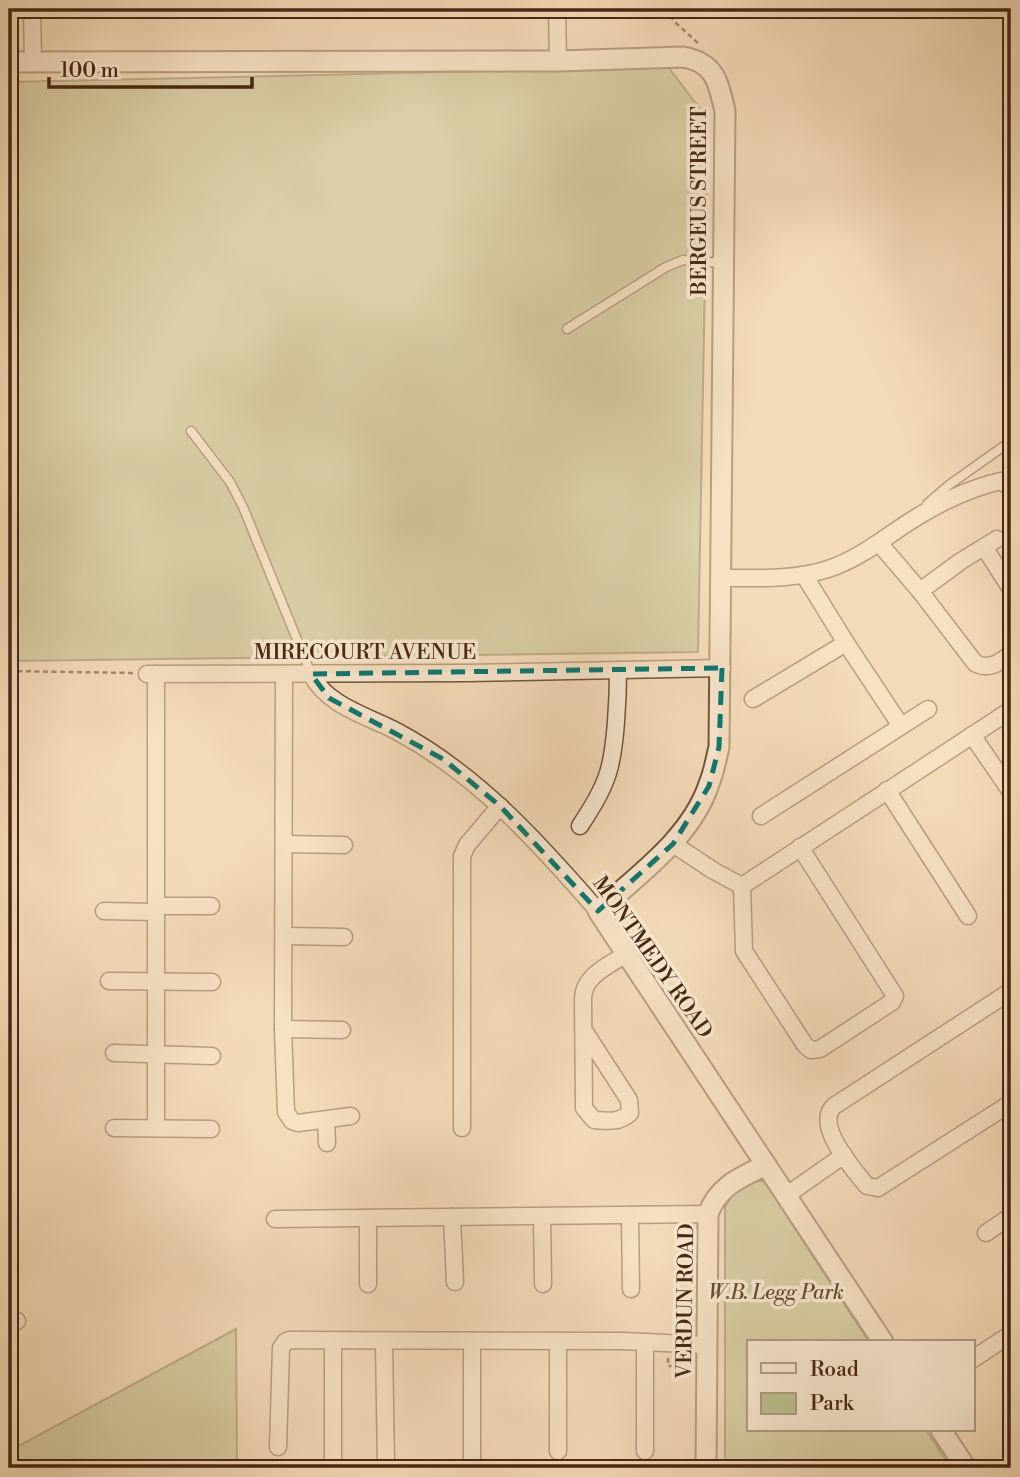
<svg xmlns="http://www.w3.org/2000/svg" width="1020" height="1477" font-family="'Libre Bodoni',serif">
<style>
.green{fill:#bbc08f;stroke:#827451;stroke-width:2}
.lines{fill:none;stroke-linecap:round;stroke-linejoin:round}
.service-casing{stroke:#73543c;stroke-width:11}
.minor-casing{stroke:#73543c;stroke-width:19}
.tertiary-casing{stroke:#73543c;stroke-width:23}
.path{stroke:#482713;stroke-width:2.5;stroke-dasharray:5 3.5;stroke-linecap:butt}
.service{stroke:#f8e8d1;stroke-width:8}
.minor{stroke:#f8e8d1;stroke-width:16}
.tertiary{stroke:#f8e8d1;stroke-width:19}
.marked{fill:none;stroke:#0f766e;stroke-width:5;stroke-dasharray:14 9;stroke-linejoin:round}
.labels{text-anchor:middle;stroke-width:7;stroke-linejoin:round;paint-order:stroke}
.street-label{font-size:21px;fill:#482713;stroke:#f8e8d1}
.park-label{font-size:21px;font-style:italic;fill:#654d32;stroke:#f8e8d1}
</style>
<rect width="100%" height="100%" fill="#f4dbb8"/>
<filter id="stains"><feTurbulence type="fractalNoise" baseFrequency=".00286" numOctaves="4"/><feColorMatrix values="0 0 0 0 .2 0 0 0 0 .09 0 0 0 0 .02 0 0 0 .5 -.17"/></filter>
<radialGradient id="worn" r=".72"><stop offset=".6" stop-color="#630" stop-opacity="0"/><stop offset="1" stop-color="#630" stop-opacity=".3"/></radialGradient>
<g class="green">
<path d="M668,67L708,119L698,652L9,661V82Z"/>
<path d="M750,1181H764L869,1342H749V1430H926L951,1468H725V1207L736,1189Z"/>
<path d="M236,1329L237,1468H9V1451Z"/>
</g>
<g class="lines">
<defs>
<g id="service">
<path d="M567,329L666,267L683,260L722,263"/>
<path d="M191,431L230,482L243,507L311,674"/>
<path d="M927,504L949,485L1011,441"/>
</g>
<g id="minor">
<path d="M32,9L33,63"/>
<path d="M557,9L558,61"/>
<path d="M879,543L920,591L975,663C989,671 1000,662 1011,654"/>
<path d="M984,547L1011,589"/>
<path d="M804,575L846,643L901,726"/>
<path d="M721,578C757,578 794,580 828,569C862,558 887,535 917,517C943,501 971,488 1001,481L1011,488"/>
<path d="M920,591L961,561L997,539"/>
<path d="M147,674L467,673L722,668"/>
<path d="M311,674C327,706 368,716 398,732C478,775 539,843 598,911"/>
<path d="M284,675L283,1029L286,1112L292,1121L298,1123L351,1116"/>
<path d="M753,699L846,643"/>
<path d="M972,735L1011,792"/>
<path d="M887,790L968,916"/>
<path d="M761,816L928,709"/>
<path d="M580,826C591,809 602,792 608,773C616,748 618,696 618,670"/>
<path d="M284,844L344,845"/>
<path d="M673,844L714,871L742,886L1011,710"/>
<path d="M742,886L744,951L805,1045L811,1050L820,1049L892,1002L895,996L800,847"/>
<path d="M156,906H211"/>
<path d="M104,911L156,912"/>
<path d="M285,936L344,937"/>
<path d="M109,981L212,982"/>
<path d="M1011,991L834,1106C814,1125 853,1169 867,1186L878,1188L1011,1103"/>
<path d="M283,1029L342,1030"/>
<path d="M583,1029L629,1100L630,1113C619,1123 608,1121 594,1120L584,1108L583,999C583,975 610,965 628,953"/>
<path d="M114,1053L212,1056"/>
<path d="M326,1120L327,1143"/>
<path d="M114,1128L211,1129"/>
<path d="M156,1128V674"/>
<path d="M462,1128V856L467,845L500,806"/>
<path d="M787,1195L844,1155"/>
<path d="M630,1215L631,1289"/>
<path d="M542,1216L543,1284"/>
<path d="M452,1217L455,1282"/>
<path d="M275,1219L708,1214"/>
<path d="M986,1233L1011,1216"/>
<path d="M368,1284V1218"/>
<path d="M9,1325L17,1321"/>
<path d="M384,1341L386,1468"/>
<path d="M558,1341V1451"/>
<path d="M645,1342V1451"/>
<path d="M973,1359L1011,1334"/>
<path d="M278,1447L281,1348L285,1342L289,1340L623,1341L706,1345"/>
<path d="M333,1468V1340"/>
<path d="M472,1468V1341"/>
</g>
<g id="tertiary">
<path d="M9,62L558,61L683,57C716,63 718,82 725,111L719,747C716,759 714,772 709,784C691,838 638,875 598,911L883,1342"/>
<path d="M941,1430L966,1468"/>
<path d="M706,1468L708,1214C718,1186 741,1177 766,1165"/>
</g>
</defs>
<use href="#service" class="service-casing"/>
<use href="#minor" class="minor-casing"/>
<use href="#tertiary" class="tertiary-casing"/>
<g class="path">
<path d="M665,9L676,23L699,44"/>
<path d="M9,671L133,673"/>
<path d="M668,1358V1366H686"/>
</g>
<use href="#service" class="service"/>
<use href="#minor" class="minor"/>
<use href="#tertiary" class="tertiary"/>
</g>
<path d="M0 0H1020V1477H0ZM722,668L719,747L709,786L673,844L598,911L500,806L443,759L329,698L311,674Z" fill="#f4dbb8" fill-opacity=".55" fill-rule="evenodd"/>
<path class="marked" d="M722,668L719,747L709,786L673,844L598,911L500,806L443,759L329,698L311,674Z"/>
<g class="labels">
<g class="street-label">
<text transform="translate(699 201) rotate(-90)" y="7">BERGEUS STREET</text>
<text x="365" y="659">MIRECOURT AVENUE</text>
<text transform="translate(653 957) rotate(55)" y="7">MONTMEDY ROAD</text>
<text transform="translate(685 1301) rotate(-89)" y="7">VERDUN ROAD</text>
</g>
<g class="park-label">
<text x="776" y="1299">W.B. Legg Park</text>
</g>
</g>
<rect width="1020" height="1477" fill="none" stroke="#f4dbb8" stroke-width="35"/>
<rect x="10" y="10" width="999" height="1456" fill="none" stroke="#482713" stroke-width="3.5"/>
<rect x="18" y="18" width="985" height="1442" fill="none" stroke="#482713" stroke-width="2"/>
<rect x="747" y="1340" width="228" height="91" fill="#f8e8d1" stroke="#b29b85" stroke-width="2"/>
<rect x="761" y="1363" width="35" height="10" fill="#f8e8d1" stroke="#b29b85" stroke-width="2"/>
<text x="810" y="1376" font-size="21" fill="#482713">Road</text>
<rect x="761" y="1393" width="35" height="21" fill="#bbc08f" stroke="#b29b85" stroke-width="2"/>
<text x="810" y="1410" font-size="21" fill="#482713">Park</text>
<path d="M49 77v10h203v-10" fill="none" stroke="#482713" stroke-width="3.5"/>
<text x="60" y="77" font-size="21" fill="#482713" stroke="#f8e8d1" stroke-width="5" paint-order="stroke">100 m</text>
<rect width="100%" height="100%" filter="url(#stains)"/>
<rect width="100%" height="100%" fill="url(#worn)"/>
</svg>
